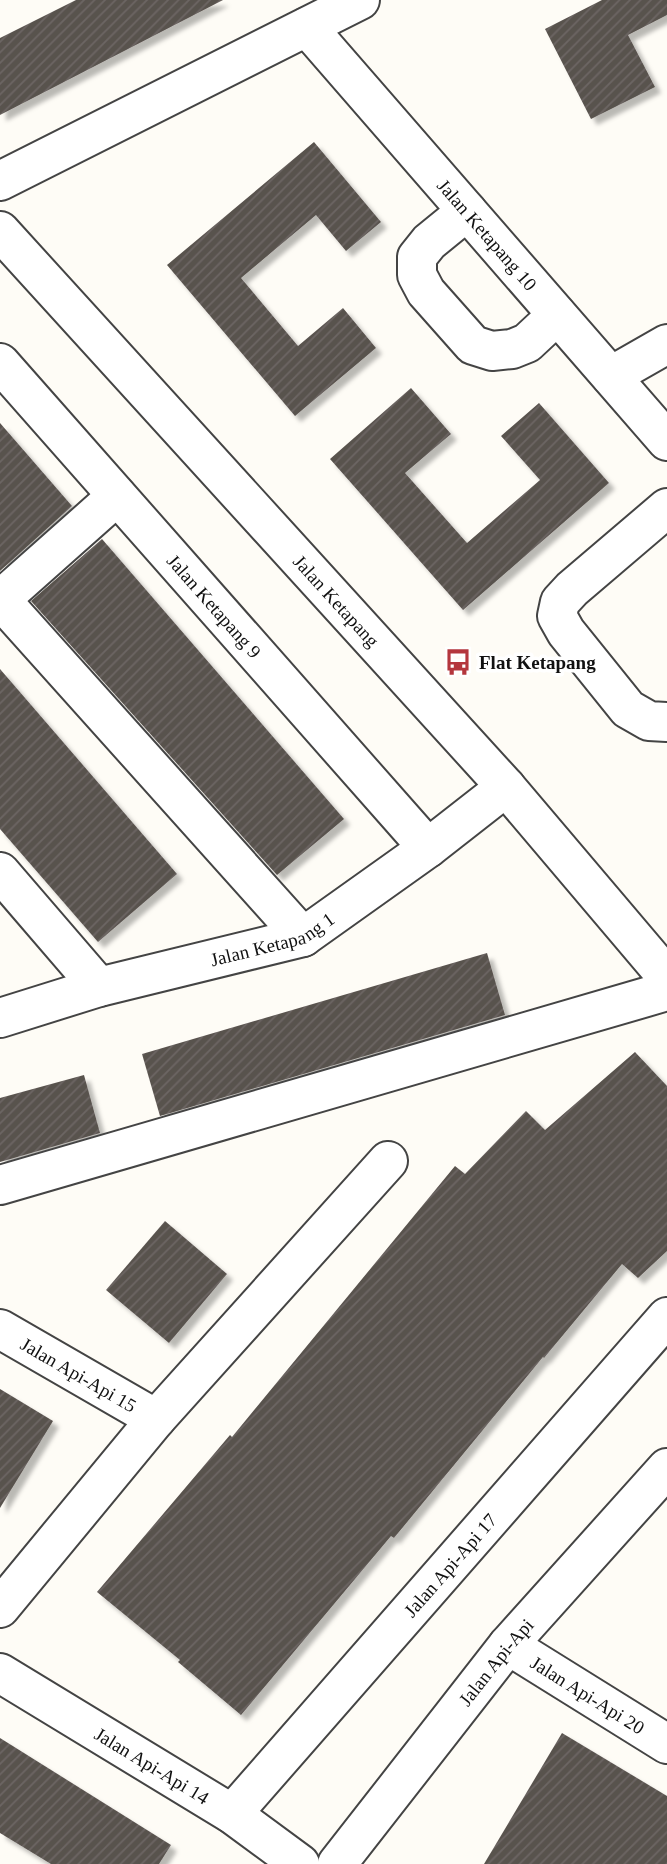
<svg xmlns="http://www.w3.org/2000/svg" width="667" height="1864" font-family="Georgia,serif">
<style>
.building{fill:url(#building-hatch);filter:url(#shadow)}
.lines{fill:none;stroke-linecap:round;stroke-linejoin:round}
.minor-casing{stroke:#444;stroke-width:42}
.minor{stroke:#fff;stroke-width:38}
.labels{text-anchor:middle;stroke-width:7;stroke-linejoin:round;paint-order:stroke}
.street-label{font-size:19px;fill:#111;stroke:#fff}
.poi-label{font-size:19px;font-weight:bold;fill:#111;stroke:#fff;text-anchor:start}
</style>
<defs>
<pattern id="building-hatch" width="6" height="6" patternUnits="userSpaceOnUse" patternTransform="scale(1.75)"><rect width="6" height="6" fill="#59524e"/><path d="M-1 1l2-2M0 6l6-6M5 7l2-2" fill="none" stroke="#6c6663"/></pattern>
<filter id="shadow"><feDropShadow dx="6" dy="6" stdDeviation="2" flood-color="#0004"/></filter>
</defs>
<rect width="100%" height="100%" fill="#fefcf6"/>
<g class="building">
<path d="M76,0H223L0,115V38Z"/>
<path d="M602,0H667V15L628,35L655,87L591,119L545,29Z"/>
<path d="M314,142L381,222L346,251L316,215L241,278L298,346L343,308L376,348L295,416L167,265Z"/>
<path d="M411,388L451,434L405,473L467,543L540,480L501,436L539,403L609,483L463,610L330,459Z"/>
<path d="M0,423L72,506L0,571Z"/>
<path d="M102,539L344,819L277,875L31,601Z"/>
<path d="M0,669L177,874L98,942L0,829Z"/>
<path d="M487,953L505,1015L160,1116L142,1054Z"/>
<path d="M635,1052L667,1086V1251L638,1278L622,1264L544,1358L543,1357L394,1538L391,1536L241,1715L178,1662L180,1660L97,1592L230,1435L232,1437L455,1166L465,1174L526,1111L545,1130Z"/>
<path d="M84,1075L100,1133L0,1162V1098Z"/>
<path d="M165,1221L227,1274L169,1343L106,1290Z"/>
<path d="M0,1389L53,1421L0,1508Z"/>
<path d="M562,1733L667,1796V1864H484Z"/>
<path d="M0,1738L171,1845L159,1864H51L0,1833Z"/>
</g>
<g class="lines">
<defs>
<g id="minor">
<path id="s1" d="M307,27L667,441"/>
<path d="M0,181L360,0"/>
<path d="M467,211L429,242L417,257V275L426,292L473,345L492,351L512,349L527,343L557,315"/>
<path id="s2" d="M0,231L506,787L667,977"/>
<path id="s3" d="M0,363L428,848"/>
<path d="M611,376L667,344"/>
<path d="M667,508L572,589L560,602L557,616L566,632L628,709L649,721L667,722"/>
<path d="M0,599L303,937"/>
<path d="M0,600L117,496"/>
<path d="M0,872L99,987"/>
<path id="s4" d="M0,1018L99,987L303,937L428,848L506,787"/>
<path d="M0,1185L667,991"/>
<path id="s5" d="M0,1329L156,1419"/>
<path d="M0,1608L156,1419L388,1161"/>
<path id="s6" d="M508,1645L667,1744"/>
<path id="s7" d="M0,1673L232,1814L300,1864"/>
<path id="s8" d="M232,1814L667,1317"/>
<path id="s9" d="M337,1864L508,1645L667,1468"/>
</g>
</defs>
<use href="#minor" class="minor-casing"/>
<use href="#minor" class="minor"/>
</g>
<defs>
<symbol id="bus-bare" viewBox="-9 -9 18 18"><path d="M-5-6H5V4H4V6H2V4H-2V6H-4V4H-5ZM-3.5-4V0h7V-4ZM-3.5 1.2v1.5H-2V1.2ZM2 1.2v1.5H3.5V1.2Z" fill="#b4363d" stroke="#fff" stroke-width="2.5" paint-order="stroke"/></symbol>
</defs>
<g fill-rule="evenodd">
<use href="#bus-bare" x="439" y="643" width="38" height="38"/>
</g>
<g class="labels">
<g class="street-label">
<text dy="7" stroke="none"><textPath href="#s1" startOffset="275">Jalan Ketapang 10</textPath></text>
<text dy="7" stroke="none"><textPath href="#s2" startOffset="500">Jalan Ketapang</textPath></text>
<text dy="7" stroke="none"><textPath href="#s3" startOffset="324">Jalan Ketapang 9</textPath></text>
<text dy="7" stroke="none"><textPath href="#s4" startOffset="284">Jalan Ketapang 1</textPath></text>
<text dy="7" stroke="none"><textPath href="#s5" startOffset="91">Jalan Api-Api 15</textPath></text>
<text dy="7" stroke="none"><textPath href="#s8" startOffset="331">Jalan Api-Api 17</textPath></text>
<text dy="7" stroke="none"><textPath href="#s9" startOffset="257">Jalan Api-Api</textPath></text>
<text dy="7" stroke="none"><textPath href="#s6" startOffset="94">Jalan Api-Api 20</textPath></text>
<text dy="7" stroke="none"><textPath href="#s7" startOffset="178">Jalan Api-Api 14</textPath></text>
</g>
<g class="poi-label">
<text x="479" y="669">Flat Ketapang</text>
</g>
</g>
</svg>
